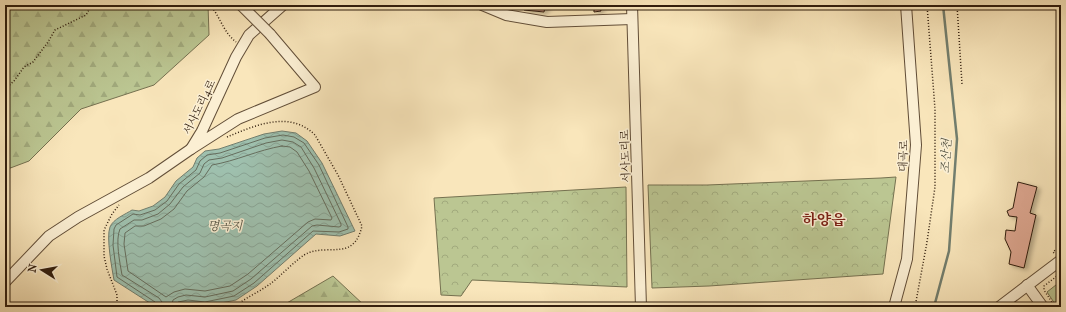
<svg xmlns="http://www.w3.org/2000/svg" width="1066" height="312" font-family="'IM FELL French Canon','Noto Serif KR',serif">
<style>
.forest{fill:url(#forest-firs);stroke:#757150}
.park{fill:url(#park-crowns);stroke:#757150}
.garden{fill:#bbc692;stroke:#757150}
.water{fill:url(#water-waves);stroke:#727e6e}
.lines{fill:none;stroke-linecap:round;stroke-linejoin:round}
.shore{stroke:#666e5e;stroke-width:1}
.stream{stroke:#727e6e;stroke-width:2.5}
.building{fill:#dea791;stroke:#2f1c0d;filter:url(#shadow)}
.minor-casing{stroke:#624e38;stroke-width:12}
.path{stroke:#2f1c0d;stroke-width:1.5;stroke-dasharray:1 2;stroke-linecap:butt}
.minor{stroke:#fbefd3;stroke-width:10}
.minor-bridge-casing{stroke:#624e38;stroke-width:12;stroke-linecap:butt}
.minor-bridge{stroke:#fbefd3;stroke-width:10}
.labels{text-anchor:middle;stroke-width:3;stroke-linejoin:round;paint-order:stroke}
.street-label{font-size:11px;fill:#2f1c0d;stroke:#fbefd3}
.water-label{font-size:12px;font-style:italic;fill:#565545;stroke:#fbefd3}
.district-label{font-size:15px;font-weight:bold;fill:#7a1f14;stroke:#fbefd3}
</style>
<defs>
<pattern id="forest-firs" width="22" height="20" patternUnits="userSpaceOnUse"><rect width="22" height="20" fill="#bbc692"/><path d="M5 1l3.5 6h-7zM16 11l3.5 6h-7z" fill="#a1aa7d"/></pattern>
<pattern id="park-crowns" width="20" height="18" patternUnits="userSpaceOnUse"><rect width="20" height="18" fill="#bbc692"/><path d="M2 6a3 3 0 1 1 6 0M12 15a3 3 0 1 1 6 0" fill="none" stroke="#a1aa7d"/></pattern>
<pattern id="water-waves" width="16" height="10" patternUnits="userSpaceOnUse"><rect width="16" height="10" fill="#9ec0ae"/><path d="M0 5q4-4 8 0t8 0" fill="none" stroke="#88a494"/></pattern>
<filter id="shadow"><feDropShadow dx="3.5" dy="2" stdDeviation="2" flood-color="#0004"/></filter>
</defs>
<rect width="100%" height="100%" fill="#f9e6bb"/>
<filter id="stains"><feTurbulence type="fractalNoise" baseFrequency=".005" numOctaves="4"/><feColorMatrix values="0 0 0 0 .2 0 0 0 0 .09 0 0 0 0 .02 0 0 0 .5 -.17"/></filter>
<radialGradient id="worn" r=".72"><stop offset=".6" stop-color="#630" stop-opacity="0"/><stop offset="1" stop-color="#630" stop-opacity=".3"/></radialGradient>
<g class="forest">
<path d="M5,5H208L209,35L154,85L81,109L29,161L5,170Z"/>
<path d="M333,276L366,307H280Z"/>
</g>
<g class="park">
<path d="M896,177L883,274L709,286L652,288L648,185H707L881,178Z"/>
<path d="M626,187L627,287L472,280L461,296L441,295L434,198Z"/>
</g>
<path class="garden" d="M1061,281V307H1057L1047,292Z"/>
<path class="water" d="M282,131L296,133L307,141L322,163L355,231L340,236L316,234L257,286L236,300L206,306L188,304L171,307H156L114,280C112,269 106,237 110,227C113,219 126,214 132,210L139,211L153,206L165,197L176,181L193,167L197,158L205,151L219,149L264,134Z"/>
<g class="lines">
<g class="shore">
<path d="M282,146L290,147L297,152L309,171L332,218L331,220L315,219L308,222L248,274L230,286L205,291L185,289L174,292L166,297L128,271L124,244L125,233L135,226H144L161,219L174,209L187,191L204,177L212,165C236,161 258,150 282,146Z"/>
<path d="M157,307L155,302L117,277L113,245L114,229L116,225L133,214L140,215L155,210L167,201L179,184L196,170L200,161L207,155L220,153L265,138L283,135L294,137L304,143L319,165L348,227V229L339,232L313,231L254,283L234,296L205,302L188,300L178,302L176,307"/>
<path d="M162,307V302L159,298L122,275C120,263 115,240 120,229L134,220H142L158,214L170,204L183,187L200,173L204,164L209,160L222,158L266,143L282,140L293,142L301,147L314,168L341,224V226L339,227L317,225L312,226L251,279L233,291L205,297L186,295L178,297L173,300L171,307"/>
</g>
<path class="stream" d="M934,307L949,251L957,139L943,5"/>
</g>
<g class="building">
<path d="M524,5H548V8L545,7L544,12L524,10Z"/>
<path d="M594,5H612V6L600,7L601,11L594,12Z"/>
<path d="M1018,182L1037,187L1030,213L1036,215L1024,268L1009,264L1011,252L1005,239L1006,230L1015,231L1017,217L1009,216L1007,211L1013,208Z"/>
</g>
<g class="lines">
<defs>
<g id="minor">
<path d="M482,5L506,15L547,22L632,19"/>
<path d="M632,5L641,307"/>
<path d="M270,34L315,87L238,119L191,149L202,131L236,57L249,35L283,5"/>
<path d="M5,282L49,236L78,217L149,178L191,149"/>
<path d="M1027,285L1043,307"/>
<path d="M894,307L907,259L916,145L906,5"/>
<path d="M999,307L1061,260"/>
</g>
</defs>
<use href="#minor" class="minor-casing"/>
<g class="path">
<path d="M210,5C220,16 223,32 236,42"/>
<path d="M957,5L962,84"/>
<path d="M5,89L14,81L24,67L33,62L48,42L55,30L86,15L90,8L93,5"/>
<path d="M227,137C256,125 290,110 315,135L338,175L362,226C354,261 330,244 308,253C298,257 280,277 270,284C259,292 245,298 234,307"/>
<path d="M1054,253L1053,252L1061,245"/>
<path d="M117,307V295L107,269L104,256V230L112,214L119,205"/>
<path d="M915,307L927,242L935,187V109L927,5"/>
<path d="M1055,307L1044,290V286L1061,273"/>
</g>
<use href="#minor" class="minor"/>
<defs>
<path id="minor-bridge" d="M241,5L270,34"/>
</defs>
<use href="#minor-bridge" class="minor-bridge-casing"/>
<use href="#minor-bridge" class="minor-bridge"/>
</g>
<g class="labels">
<g class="street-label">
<text transform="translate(199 107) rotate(-64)" y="4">서사도리4로</text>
<text transform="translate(625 156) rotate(-92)" y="4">서사도리로</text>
<text transform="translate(903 156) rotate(-88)" y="4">대곡로</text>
</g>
<g class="water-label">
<text transform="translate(946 156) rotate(-87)" y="4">조산천</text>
<text x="225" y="230">명곡지</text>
</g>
<g class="district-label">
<text x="824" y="225">하양읍</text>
</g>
</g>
<rect width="1066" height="312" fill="none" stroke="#f9e6bb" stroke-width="20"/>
<rect x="6" y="6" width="1054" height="300" fill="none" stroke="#2f1c0d" stroke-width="2"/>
<rect x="10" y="10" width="1046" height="292" fill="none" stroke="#2f1c0d"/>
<g transform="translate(42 270) rotate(281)" stroke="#fbefd3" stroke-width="3" paint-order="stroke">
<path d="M0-3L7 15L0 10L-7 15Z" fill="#2f1c0d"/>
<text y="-6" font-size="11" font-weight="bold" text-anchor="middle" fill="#2f1c0d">N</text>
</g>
<rect width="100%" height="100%" filter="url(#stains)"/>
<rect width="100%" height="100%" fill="url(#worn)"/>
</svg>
